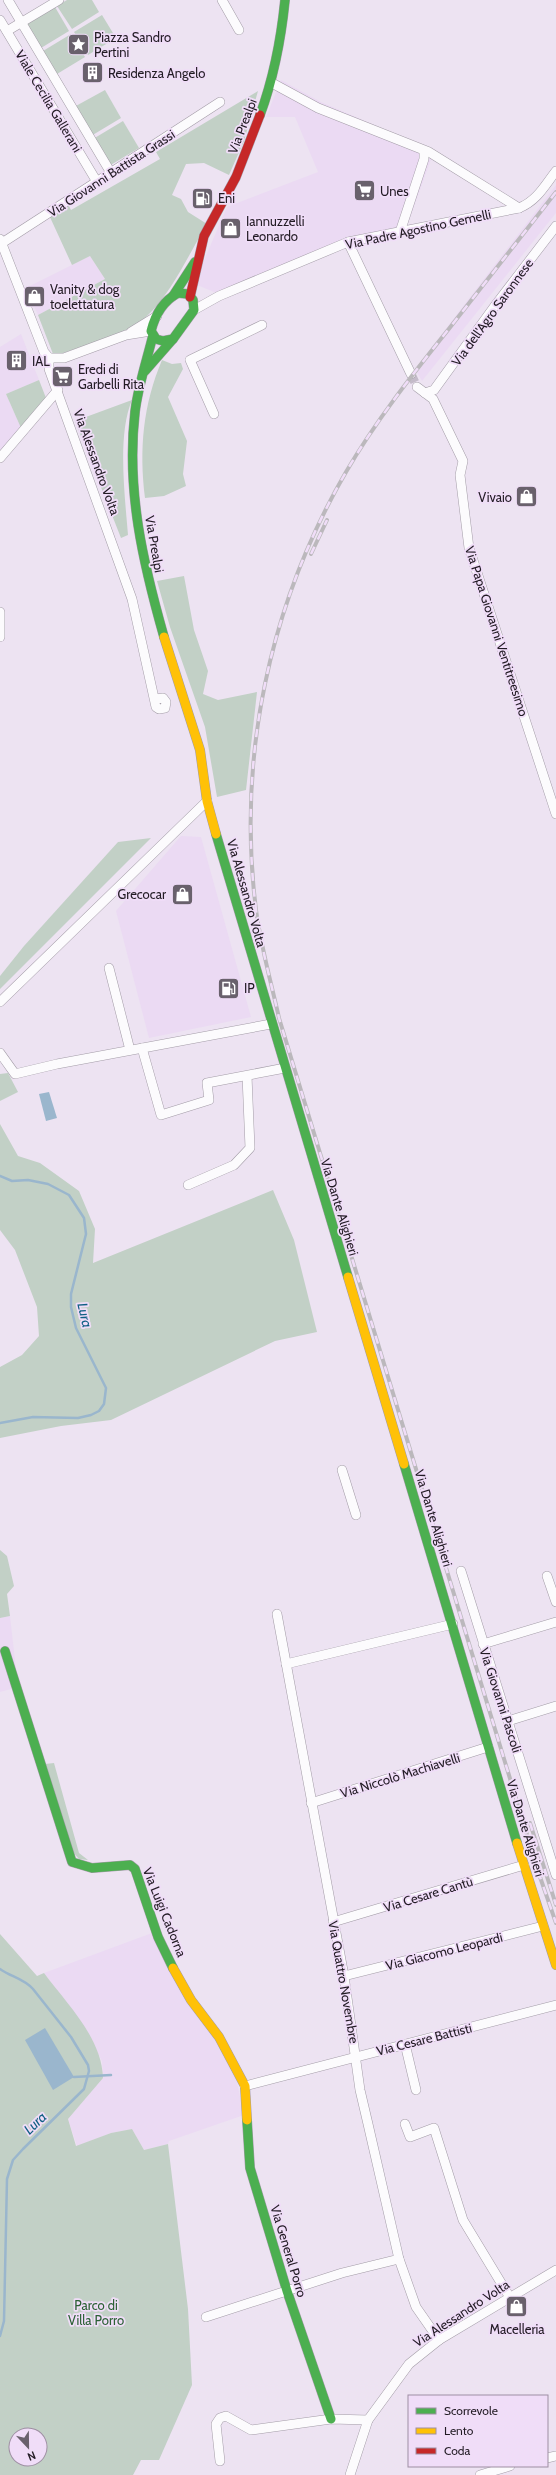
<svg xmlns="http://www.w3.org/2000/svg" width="556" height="2475" font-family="Cabin,sans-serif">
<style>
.built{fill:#ebdaf3}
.green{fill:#c2d0c6;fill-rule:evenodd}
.water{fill:#9ab6cd}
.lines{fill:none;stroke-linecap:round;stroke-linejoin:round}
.stream{stroke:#9ab6cd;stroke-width:2.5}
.street-tunnel{stroke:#c4bbc9;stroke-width:9;stroke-dasharray:9 4.5;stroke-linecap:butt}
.street-casing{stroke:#a39ca7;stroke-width:10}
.fast-casing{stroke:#a39ca7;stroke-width:10}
.slow-casing{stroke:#a39ca7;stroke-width:10}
.jam-casing{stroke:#a39ca7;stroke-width:10}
.street{stroke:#fcfbfd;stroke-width:9}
.fast{stroke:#4caf50;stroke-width:9}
.slow{stroke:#ffc107;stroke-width:9}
.jam{stroke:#c62828;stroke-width:9}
.rail-casing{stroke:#bbb8bc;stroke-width:4}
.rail{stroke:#f0ddf8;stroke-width:2.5;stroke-dasharray:8;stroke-linecap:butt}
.labels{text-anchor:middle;stroke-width:3.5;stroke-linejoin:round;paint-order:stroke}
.poi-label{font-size:13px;fill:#221b24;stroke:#f0ddf8;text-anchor:start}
.street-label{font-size:13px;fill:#221b24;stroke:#f0ddf8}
.park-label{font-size:13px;fill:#2b6135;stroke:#f0ddf8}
.water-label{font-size:14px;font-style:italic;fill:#0f5f83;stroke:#f0ddf8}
</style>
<rect width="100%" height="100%" fill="#ede3f2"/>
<g class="built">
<path d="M281,80L321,102L434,151L407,226L350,239L219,294L197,285L202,265L227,207L318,172L295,117H266Z"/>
<path d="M556,185V213L422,381L415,369Z"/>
<path d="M90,256L105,279L38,315L26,288Z"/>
<path d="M21,334L39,380L6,394L21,428L0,455V347Z"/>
<path d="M181,836L201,837L251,1017L149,1038L116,911Z"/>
<path d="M10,1616L16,1669L11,1689L0,1692V1618Z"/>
<path d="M152,1933L174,1960L237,2082L244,2115L169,2141L168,2144L144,2150L132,2129L111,2133L77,2146L68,2119L103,2078L102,2061L84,2027L44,1973Z"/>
</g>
<g class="green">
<path d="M67,0H92L99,12L72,29L57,6Z"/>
<path d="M55,7L69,31L41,48L27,24Z"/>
<path d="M102,15L116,38L88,55L74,32Z"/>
<path d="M71,34L85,57L57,74L43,51Z"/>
<path d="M105,90L121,118L91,136L74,107Z"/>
<path d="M258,91L244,141L229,175L204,163L186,164L172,195L181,199L188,212L207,224C190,252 171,294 147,316C127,335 84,345 58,355L53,354L38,315L105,279L90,256L72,265L49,215L68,204L71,210L160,159L156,152Z"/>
<path d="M123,121L139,148L109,166L93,139Z"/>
<path d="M162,360L172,364L181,363L183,369L168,397L187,441L183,474L186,486L164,496L145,498C139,449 143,405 162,360Z"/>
<path d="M39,380L46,398L21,428L6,394Z"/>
<path d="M132,400C117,435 125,497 128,535L121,538L75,421Z"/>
<path d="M184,576L194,630L208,671L203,694L218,700L257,692L246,790L217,797L205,727L170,627L157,581Z"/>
<path d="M151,838L0,989V976L24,946L118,842Z"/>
<path d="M8,1073L18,1092L0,1101V1074Z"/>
<path d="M0,1124L18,1156L40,1163L79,1191L95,1229L93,1263L273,1190L294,1240L317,1332L275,1341L111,1420L61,1426L0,1438V1367L22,1355L39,1336L37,1307L15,1250L0,1230Z"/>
<path d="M0,1550L7,1556L14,1586L7,1594L10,1616L0,1618Z"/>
<path d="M54,1763L79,1853L88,1860L79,1859L73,1852L45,1764Z"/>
<path d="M0,1934L37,1976L44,1973C67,2004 102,2038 103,2078L68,2119L76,2146L111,2133L132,2129L144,2150L168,2144L188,2309L192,2385L159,2460H141L133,2475H0ZM16,2435H40V2459H16Z"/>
</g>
<g class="water">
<path d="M49,1092L57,1118L46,1121L39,1094Z"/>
<path d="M45,2028L74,2077L53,2090L25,2040Z"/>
</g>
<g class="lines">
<g class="stream">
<path d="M0,1176L12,1181L28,1180L48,1184L69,1195L84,1218L86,1234L71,1294V1307L76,1328L106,1388L104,1404L99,1411L91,1415L78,1418L33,1417L0,1423"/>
<path d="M0,1969C11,1977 23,1978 33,1989L71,2037L88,2065L89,2071L84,2089L23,2149L13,2160L7,2179L4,2321L0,2336"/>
<path d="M74,2077L111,2075"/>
</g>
<path class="street-tunnel" d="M411,374L417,387"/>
<defs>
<g id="street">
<path d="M8,0L111,173"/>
<path d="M222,0L239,30"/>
<path d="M0,20L97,182"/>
<path d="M7,31L59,0"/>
<path d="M272,83L318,108L429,152L519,208"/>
<path d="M400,232L424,159V151"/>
<path d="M0,239L44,352L49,358V369L132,599L156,707L159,709L165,708L166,702L163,698L156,699"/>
<path d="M348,242L411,374"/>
<path d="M2,243L220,102"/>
<path d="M194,310L219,296L348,242L519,208C537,201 545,185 556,171"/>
<path d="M131,332L157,316"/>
<path d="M49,358H64L126,335L151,331"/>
<path d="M417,387L433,399L463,461L460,475L469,548L556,814"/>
<path d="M425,393L434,390L497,303L556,226"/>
<path d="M214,414L190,360L262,325"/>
<path d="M0,458L58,390"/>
<path d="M0,612V637"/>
<path d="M109,968L130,1050"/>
<path d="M0,1002L207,801"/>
<path d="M142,1048L161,1115L209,1100L207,1083L285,1068"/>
<path d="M0,1053L15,1074L57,1064L271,1024"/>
<path d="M188,1185L234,1165L250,1148L247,1076"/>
<path d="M342,1470L356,1515"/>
<path d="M461,1571L556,1875"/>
<path d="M547,1576L556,1602"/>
<path d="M277,1614L344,1976L360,2090L368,2124L399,2259L416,2307L439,2340"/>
<path d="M483,1644L556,1622"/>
<path d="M286,1664L453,1624"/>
<path d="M508,1721L556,1706"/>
<path d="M311,1803L488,1747"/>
<path d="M333,1922L524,1865"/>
<path d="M344,1976L543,1926"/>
<path d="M405,2044L416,2090"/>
<path d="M245,2086L556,2005"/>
<path d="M405,2124L410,2137L434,2128L463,2220L509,2296"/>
<path d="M206,2317L342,2273L399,2259"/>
<path d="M547,2458L556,2456"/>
<path d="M220,2461L216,2424L220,2418L226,2416L251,2430L331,2419L368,2420"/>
<path d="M350,2475L368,2420L409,2364L439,2340L556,2270"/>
<path d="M480,2475L510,2466"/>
</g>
<g id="fast">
<path d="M260,115C274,77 281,40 285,0"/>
<path d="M178,293L188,294L193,300L194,310L173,339L163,341L156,339L151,331C155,315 163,301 178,293Z"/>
<path d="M173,296L195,262"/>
<path d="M153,335C147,360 138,386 135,412C126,490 143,563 164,637"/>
<path d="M145,371L173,339"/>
<path d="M216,834L348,1277"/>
<path d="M404,1464L517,1843"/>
<path d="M5,1651L72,1862L92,1868L130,1865L135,1869L158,1937L173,1968"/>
<path d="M247,2120L250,2168L287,2291L331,2419"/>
</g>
<g id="slow">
<path d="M164,637L200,750L207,801L216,834"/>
<path d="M348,1277L404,1464"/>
<path d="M517,1843L556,1965"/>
<path d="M173,1968L191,2000L219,2037L245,2086L247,2120"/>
</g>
<path id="jam" d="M190,297L204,236L236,177L260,115"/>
</defs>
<use href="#street" class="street-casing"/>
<use href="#fast" class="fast-casing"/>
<use href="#slow" class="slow-casing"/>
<use href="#jam" class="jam-casing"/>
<use href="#street" class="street"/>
<use href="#fast" class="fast"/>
<use href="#slow" class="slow"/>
<use href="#jam" class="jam"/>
<defs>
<g id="rail">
<path d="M556,192C520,238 484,284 448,330C412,375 375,422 346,472C269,605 237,758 256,910C261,947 271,982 279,1018L539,1874L556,1923"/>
<path d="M311,554L327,520"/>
<path d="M530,1823L556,1905"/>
</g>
</defs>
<use href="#rail" class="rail-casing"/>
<use href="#rail" class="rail"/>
</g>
<defs>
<symbol id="sight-square" viewBox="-11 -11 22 22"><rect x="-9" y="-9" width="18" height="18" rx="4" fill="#69616c" stroke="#f0ddf8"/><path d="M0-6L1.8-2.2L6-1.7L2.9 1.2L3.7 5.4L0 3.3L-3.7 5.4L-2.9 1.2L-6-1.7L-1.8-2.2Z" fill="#fff"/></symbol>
<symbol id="building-square" viewBox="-11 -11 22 22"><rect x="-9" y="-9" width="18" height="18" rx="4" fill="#69616c" stroke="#f0ddf8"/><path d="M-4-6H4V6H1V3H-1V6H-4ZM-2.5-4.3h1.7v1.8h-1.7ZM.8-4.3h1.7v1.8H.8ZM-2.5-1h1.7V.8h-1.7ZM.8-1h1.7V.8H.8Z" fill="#fff"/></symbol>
<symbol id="supermarket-square" viewBox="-11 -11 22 22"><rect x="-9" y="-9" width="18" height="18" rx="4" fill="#69616c" stroke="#f0ddf8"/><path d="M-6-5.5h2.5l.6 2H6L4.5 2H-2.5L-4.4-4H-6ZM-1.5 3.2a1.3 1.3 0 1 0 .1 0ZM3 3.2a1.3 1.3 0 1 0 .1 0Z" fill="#fff"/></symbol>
<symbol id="fuel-square" viewBox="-11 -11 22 22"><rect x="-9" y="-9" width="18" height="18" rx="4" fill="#69616c" stroke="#f0ddf8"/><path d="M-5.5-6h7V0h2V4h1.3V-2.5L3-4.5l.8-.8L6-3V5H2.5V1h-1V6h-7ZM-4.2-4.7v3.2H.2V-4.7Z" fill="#fff"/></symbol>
<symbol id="shop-square" viewBox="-11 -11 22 22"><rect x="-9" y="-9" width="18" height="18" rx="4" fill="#69616c" stroke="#f0ddf8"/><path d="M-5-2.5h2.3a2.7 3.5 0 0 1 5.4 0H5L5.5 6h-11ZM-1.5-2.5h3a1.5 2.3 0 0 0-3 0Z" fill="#fff"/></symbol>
</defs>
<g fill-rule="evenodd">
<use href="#sight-square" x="66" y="32" width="25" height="25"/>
<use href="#building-square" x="80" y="60" width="25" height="25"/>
<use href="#supermarket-square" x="352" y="178" width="25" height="25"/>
<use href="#fuel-square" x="190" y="186" width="25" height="25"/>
<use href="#shop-square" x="218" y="216" width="25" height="25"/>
<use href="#shop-square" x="22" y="284" width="25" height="25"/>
<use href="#building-square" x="4" y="348" width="25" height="25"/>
<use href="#supermarket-square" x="50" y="364" width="25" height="25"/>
<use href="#shop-square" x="514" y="484" width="25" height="25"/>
<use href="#shop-square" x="170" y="882" width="25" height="25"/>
<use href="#fuel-square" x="216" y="976" width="25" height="25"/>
<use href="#shop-square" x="504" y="2294" width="25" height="25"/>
</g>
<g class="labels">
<g class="poi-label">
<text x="94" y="42">Piazza Sandro<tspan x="94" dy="15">Pertini</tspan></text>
<text x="108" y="78">Residenza Angelo</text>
<text x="380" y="196">Unes</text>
<text x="218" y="203">Eni</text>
<text x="246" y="226">Iannuzzelli<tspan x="246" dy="15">Leonardo</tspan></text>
<text x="50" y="294">Vanity &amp; dog<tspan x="50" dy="15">toelettatura</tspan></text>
<text x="32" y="366">IAL</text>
<text x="78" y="374">Eredi di<tspan x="78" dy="15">Garbelli Rita</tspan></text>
<text x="512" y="502" text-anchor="end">Vivaio</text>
<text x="166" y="899" text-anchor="end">Grecocar</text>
<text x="244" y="993">IP</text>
<text x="517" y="2334" text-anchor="middle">Macelleria</text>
</g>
<g class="street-label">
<text transform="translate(49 101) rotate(59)" y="5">Viale Cecilia Gallerani</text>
<text transform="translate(242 126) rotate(-69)" y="5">Via Prealpi</text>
<text transform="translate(111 173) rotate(-33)" y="5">Via Giovanni Battista Grassi</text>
<text transform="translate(418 229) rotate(-12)" y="5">Via Padre Agostino Gemelli</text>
<text transform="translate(492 312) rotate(-54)" y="5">Via dell'Agro Saronnese</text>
<text transform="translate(97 462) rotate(70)" y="5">Via Alessandro Volta</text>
<text transform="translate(155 544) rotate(80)" y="5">Via Prealpi</text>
<text transform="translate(497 631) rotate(72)" y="5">Via Papa Giovanni Ventitreesimo</text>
<text transform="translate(247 893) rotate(74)" y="5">Via Alessandro Volta</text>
<text transform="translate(340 1207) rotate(73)" y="5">Via Dante Alighieri</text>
<text transform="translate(434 1518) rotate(73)" y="5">Via Dante Alighieri</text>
<text transform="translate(501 1700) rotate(72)" y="5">Via Giovanni Pascoli</text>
<text transform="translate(400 1775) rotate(-17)" y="5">Via Niccolò Machiavelli</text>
<text transform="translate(526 1828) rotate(73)" y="5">Via Dante Alighieri</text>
<text transform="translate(428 1894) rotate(-17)" y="5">Via Cesare Cantù</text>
<text transform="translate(165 1912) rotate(68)" y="5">Via Luigi Cadorna</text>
<text transform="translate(444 1951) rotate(-14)" y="5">Via Giacomo Leopardi</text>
<text transform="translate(344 1982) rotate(80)" y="5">Via Quattro Novembre</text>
<text transform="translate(424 2039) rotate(-14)" y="5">Via Cesare Battisti</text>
<text transform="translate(289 2251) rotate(73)" y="5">Via General Porro</text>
<text transform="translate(461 2313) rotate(-33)" y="5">Via Alessandro Volta</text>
</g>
<g class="park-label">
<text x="96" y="2310">Parco di<tspan x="96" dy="15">Villa Porro</tspan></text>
</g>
<g class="water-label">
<text transform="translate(85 1315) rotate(77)" y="5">Lura</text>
<text transform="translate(35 2123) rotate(-44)" y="5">Lura</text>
</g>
</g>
<rect x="408" y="2395" width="140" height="72" fill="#f0ddf8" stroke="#9e8fa3"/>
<rect x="416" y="2408" width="20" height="6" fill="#4caf50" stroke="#9e8fa3"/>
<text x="444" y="2415" font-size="12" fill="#221b24">Scorrevole</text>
<rect x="416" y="2428" width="20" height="6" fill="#ffc107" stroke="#9e8fa3"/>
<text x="444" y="2435" font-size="12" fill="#221b24">Lento</text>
<rect x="416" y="2448" width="20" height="6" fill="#c62828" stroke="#9e8fa3"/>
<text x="444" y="2455" font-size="12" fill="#221b24">Coda</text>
<g transform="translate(28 2447) rotate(158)"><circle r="19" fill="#f0ddf8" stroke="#9e8fa3"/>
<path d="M0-3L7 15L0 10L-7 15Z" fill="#69616c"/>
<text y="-6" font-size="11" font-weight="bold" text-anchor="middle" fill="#221b24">N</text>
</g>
</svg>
